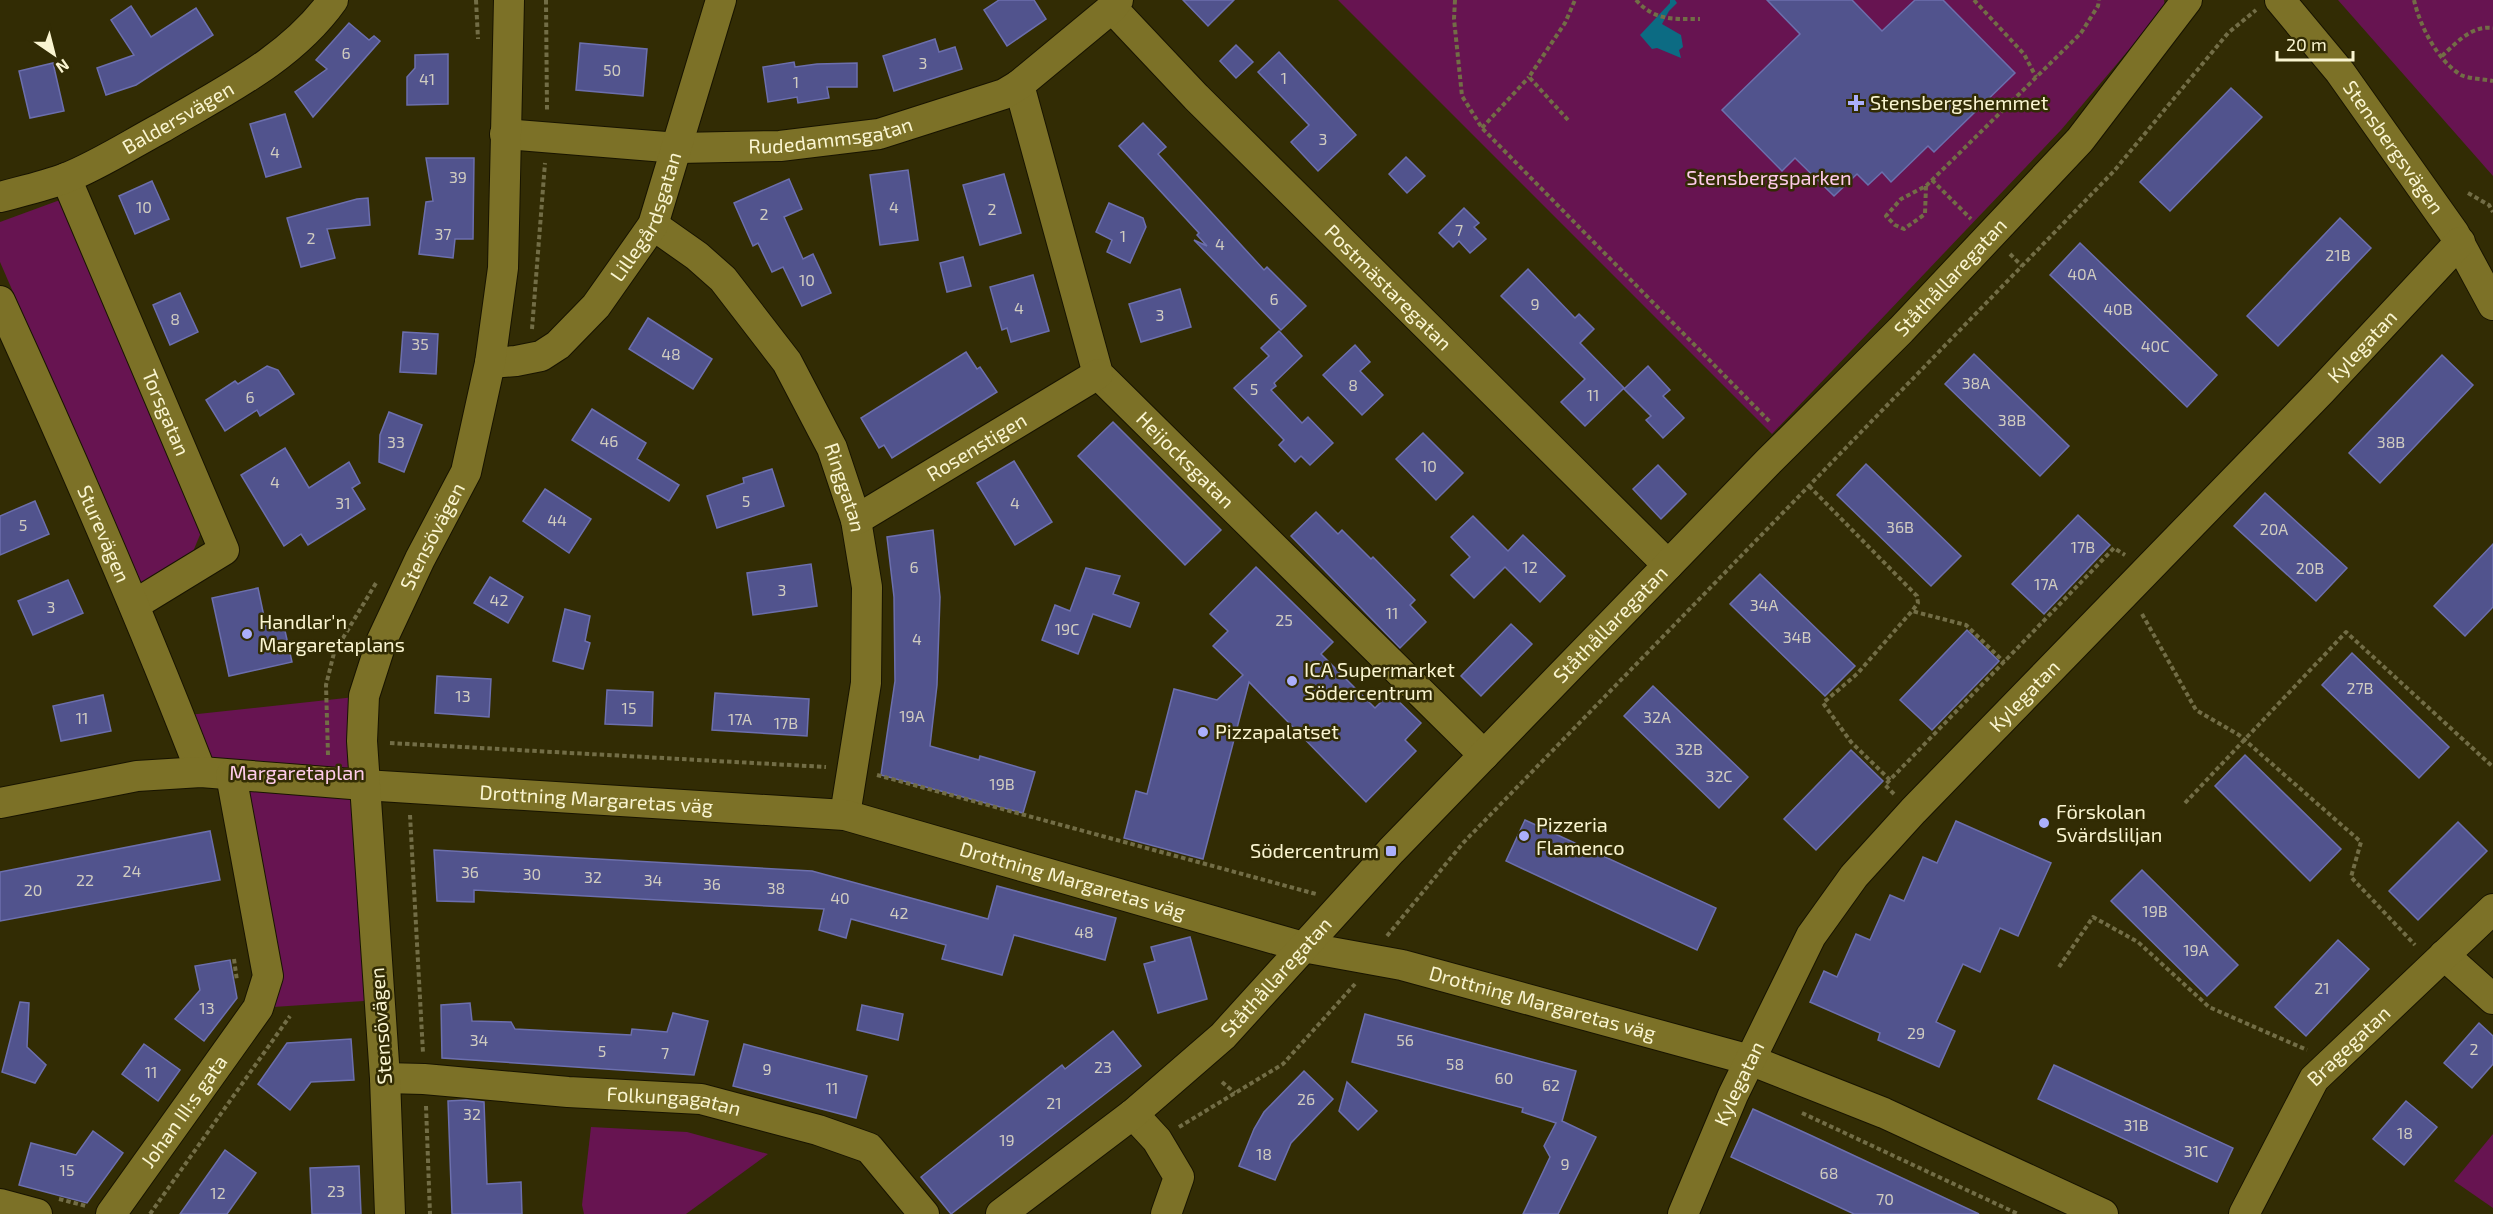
<svg xmlns="http://www.w3.org/2000/svg" width="2493" height="1214" font-family="'Exo 2',sans-serif">
<style>
.green{fill:#671451}
.water{fill:#0c6b83}
.building{fill:#51538d;stroke:#6c6fad;stroke-width:1.5}
.lines{fill:none;stroke-linecap:round;stroke-linejoin:round}
.minor-casing{stroke:#181401;stroke-width:32}
.path{stroke:#726d46;stroke-width:4;stroke-dasharray:4.5 3;stroke-linecap:butt}
.minor{stroke:#7c7127;stroke-width:30}
.poi-dot{fill:#abaffb;stroke:#322c04;stroke-width:2}
.labels{text-anchor:middle;stroke-width:5;stroke-linejoin:round;paint-order:stroke}
.number-label{font-size:16px;fill:#d0ccc0}
.poi-label{font-size:20px;fill:#faf5d1;stroke:#322c04;text-anchor:start}
.street-label{font-size:20px;fill:#faf5d1;stroke:#322c04}
.park-label{font-size:20px;fill:#ffcceb;stroke:#322c04}
</style>
<rect width="100%" height="100%" fill="#322c04"/>
<g class="green">
<path d="M1338,0H2164L2165,7L2061,130L1772,434Z"/>
<path d="M2338,0H2493V176Z"/>
<path d="M60,200L202,530L192,554L141,586L0,262V222Z"/>
<path d="M364,696L379,1000L258,1008L231,775L201,772L179,716Z"/>
<path d="M591,1127L687,1132L768,1154L686,1214H584L582,1205Z"/>
<path d="M2493,1134V1208L2454,1181Z"/>
</g>
<path class="water" d="M1670,0H1675L1677,3L1669,11L1662,24L1681,35L1683,47L1679,50L1681,58L1657,48L1652,49L1640,35L1670,3Z"/>
<g class="building">
<path d="M999,0H1034L1046,19L1007,46L984,10Z"/>
<path d="M1183,0H1234L1208,26Z"/>
<path d="M1767,0H1852L1882,31L1915,0H1943L2015,73L1934,152L1928,146L1891,182L1882,172L1868,185L1857,174L1834,196L1795,158L1782,171L1722,110L1800,34Z"/>
<path d="M131,6L151,37L196,8L213,35L136,85L106,95L97,68L134,55L111,20Z"/>
<path d="M349,23L369,40L374,36L380,41L313,117L295,92L327,69L316,60Z"/>
<path d="M935,39L939,52L955,47L962,69L894,91L883,56Z"/>
<path d="M580,43L647,49L643,96L576,90Z"/>
<path d="M1236,45L1253,62L1236,78L1220,61Z"/>
<path d="M1279,52L1356,135L1318,171L1291,142L1309,125L1258,72Z"/>
<path d="M448,54V104L407,105V77L415,68V55Z"/>
<path d="M794,62L795,67L817,64L857,63V87H827L829,98L798,103L797,97L768,102L763,67Z"/>
<path d="M53,63L64,111L30,118L19,71Z"/>
<path d="M2231,88L2262,117L2170,211L2140,182Z"/>
<path d="M285,114L301,167L266,177L250,124Z"/>
<path d="M1143,123L1166,147L1158,154L1264,270L1267,267L1306,306L1281,330L1194,240L1207,246L1197,235L1199,233L1119,146Z"/>
<path d="M1406,157L1425,176L1407,193L1389,174Z"/>
<path d="M426,158H474L473,239H455L453,258L419,254L426,202L433,201Z"/>
<path d="M908,170L918,240L880,245L870,175Z"/>
<path d="M1004,174L1021,233L980,245L963,185Z"/>
<path d="M789,179L802,209L784,217L803,259L813,254L831,293L802,306L783,267L772,272L758,243L753,246L734,203Z"/>
<path d="M152,181L169,219L135,234L119,196Z"/>
<path d="M368,198L370,225L327,229L335,258L301,267L287,218L357,199Z"/>
<path d="M1109,203L1143,218L1146,227L1130,263L1107,252L1112,240L1096,232Z"/>
<path d="M1464,208L1479,223L1474,227L1486,239L1470,253L1459,241L1453,247L1439,233Z"/>
<path d="M2340,218L2371,248L2278,346L2247,316Z"/>
<path d="M2080,243L2217,375L2187,407L2050,275Z"/>
<path d="M963,257L971,286L947,292L940,263Z"/>
<path d="M1528,269L1575,318L1579,314L1594,329L1580,343L1624,388L1585,426L1561,402L1585,379L1501,296Z"/>
<path d="M1033,275L1049,331L1011,342L1007,328L1002,330L990,287Z"/>
<path d="M1180,289L1191,327L1141,342L1129,304Z"/>
<path d="M180,293L198,332L170,345L153,305Z"/>
<path d="M648,318L712,359L693,389L629,349Z"/>
<path d="M1279,331L1302,356L1274,383L1276,386L1271,390L1302,423L1308,417L1333,443L1310,465L1301,456L1295,462L1279,445L1284,440L1234,388L1269,356L1261,348Z"/>
<path d="M403,332L438,334L436,374L400,372Z"/>
<path d="M1355,345L1370,362L1360,371L1383,395L1362,415L1323,375Z"/>
<path d="M966,352L977,369L980,367L997,392L892,458L884,445L879,448L861,418Z"/>
<path d="M1974,354L2069,446L2040,476L1945,384Z"/>
<path d="M2442,355L2473,385L2380,483L2349,453Z"/>
<path d="M267,366L278,370L294,394L260,416L257,410L225,431L206,400L235,381L238,384Z"/>
<path d="M1648,366L1670,390L1663,396L1684,418L1663,438L1646,420L1651,416L1624,389Z"/>
<path d="M592,409L646,443L637,459L679,485L669,501L572,440Z"/>
<path d="M389,412L422,425L404,472L379,462L380,435Z"/>
<path d="M1113,422L1221,530L1185,565L1078,456Z"/>
<path d="M1423,433L1463,473L1436,500L1396,459Z"/>
<path d="M285,448L309,488L349,462L360,483L352,488L365,509L308,545L301,534L284,546L241,475Z"/>
<path d="M1014,461L1052,522L1015,545L977,483Z"/>
<path d="M1866,464L1961,556L1931,586L1837,495Z"/>
<path d="M1658,465L1686,494L1661,519L1633,489Z"/>
<path d="M772,469L784,506L717,528L707,496L744,483L743,478Z"/>
<path d="M545,489L591,519L569,553L523,521Z"/>
<path d="M2265,493L2347,568L2316,601L2234,526Z"/>
<path d="M35,501L49,534L0,555V516Z"/>
<path d="M1316,512L1338,534L1342,530L1371,559L1373,557L1415,600L1410,605L1426,622L1400,648L1291,536Z"/>
<path d="M2078,515L2110,545L2044,614L2012,584Z"/>
<path d="M1473,516L1508,551L1523,535L1565,576L1540,602L1505,567L1474,598L1451,575L1470,557L1451,537Z"/>
<path d="M933,530L940,597L937,685L930,746L979,760L980,756L1035,772L1023,813L881,775L895,681L894,597L887,537Z"/>
<path d="M2493,544V607L2465,636L2434,606Z"/>
<path d="M811,564L817,606L753,615L747,573Z"/>
<path d="M1256,567L1333,642L1321,654L1375,708L1390,693L1421,723L1405,740L1416,751L1366,802L1249,682L1203,859L1124,838L1136,791L1147,794L1174,689L1217,700L1243,675L1213,646L1228,631L1210,614Z"/>
<path d="M1086,568L1120,576L1113,594L1139,603L1130,627L1093,614L1078,654L1042,640L1055,605L1070,611Z"/>
<path d="M1760,574L1855,666L1825,696L1730,604Z"/>
<path d="M490,577L523,597L508,623L474,603Z"/>
<path d="M68,580L83,613L33,635L18,601Z"/>
<path d="M258,588L266,626L283,622L292,662L229,676L212,598Z"/>
<path d="M565,609L590,616L585,641L590,643L583,669L553,661Z"/>
<path d="M1511,624L1532,644L1481,696L1461,676Z"/>
<path d="M1967,630L1999,661L1932,730L1900,700Z"/>
<path d="M2352,653L2449,747L2419,778L2322,685Z"/>
<path d="M437,676L491,679L489,717L435,713Z"/>
<path d="M1653,686L1748,777L1719,808L1624,716Z"/>
<path d="M607,690L653,692L652,726L605,724Z"/>
<path d="M715,693L809,699L807,736L712,730Z"/>
<path d="M103,695L111,731L61,741L53,706Z"/>
<path d="M1851,750L1883,781L1816,850L1784,819Z"/>
<path d="M2245,755L2341,849L2310,881L2215,786Z"/>
<path d="M1525,820L1716,908L1697,950L1506,861Z"/>
<path d="M1956,821L2051,863L2018,936L2000,928L1980,972L1963,964L1936,1022L1955,1031L1939,1067L1878,1040L1880,1033L1810,1002L1824,971L1837,977L1856,934L1870,940L1890,895L1904,901L1923,857L1937,863Z"/>
<path d="M2458,822L2487,851L2418,920L2389,891Z"/>
<path d="M210,831L220,880L0,921V872Z"/>
<path d="M434,850L812,871L988,919L997,886L1116,918L1105,960L1014,935L1002,975L942,959L946,945L851,919L846,938L819,930L824,909L474,890V902L437,901Z"/>
<path d="M2142,870L2238,965L2207,996L2111,901Z"/>
<path d="M1190,937L1207,999L1158,1013L1144,964L1155,961L1151,947Z"/>
<path d="M2338,940L2369,969L2306,1036L2275,1007Z"/>
<path d="M230,960L237,998L204,1041L175,1019L200,990L195,966Z"/>
<path d="M20,1002L29,1003L27,1047L46,1065L35,1083L2,1072Z"/>
<path d="M470,1003L472,1021L511,1022L515,1029L631,1035L632,1029L667,1032L673,1013L708,1021L694,1075L442,1058L441,1005Z"/>
<path d="M862,1005L903,1014L898,1040L857,1030Z"/>
<path d="M1365,1014L1576,1071L1562,1121L1596,1137L1558,1214H1523L1550,1157L1544,1146L1556,1123L1522,1112L1523,1108L1352,1062Z"/>
<path d="M2479,1023L2493,1036V1064L2472,1088L2444,1063Z"/>
<path d="M1113,1031L1141,1066L951,1214L921,1177L1062,1065L1065,1069Z"/>
<path d="M351,1039L354,1080L311,1082L290,1110L258,1084L287,1043Z"/>
<path d="M144,1044L180,1070L158,1101L122,1074Z"/>
<path d="M744,1044L867,1076L856,1118L733,1086Z"/>
<path d="M2054,1065L2233,1148L2217,1182L2038,1099Z"/>
<path d="M1304,1071L1333,1099L1291,1143L1275,1180L1239,1166L1254,1129L1264,1112Z"/>
<path d="M1347,1082L1377,1111L1358,1130L1339,1111Z"/>
<path d="M466,1100L484,1102L487,1184L521,1182L522,1214H452L448,1101Z"/>
<path d="M2406,1101L2437,1127L2404,1165L2373,1139Z"/>
<path d="M1753,1109L1810,1135L1979,1214H1854L1731,1157Z"/>
<path d="M93,1131L123,1153L87,1203L19,1185L31,1143L76,1155Z"/>
<path d="M225,1150L256,1173L227,1214H180Z"/>
<path d="M359,1166L361,1214H312L310,1168Z"/>
</g>
<g class="lines">
<defs>
<g id="minor">
<path id="s1" d="M2280,0L2340,72L2454,233L2493,305"/>
<path id="s2" d="M1112,8L1196,97L1668,565"/>
<path id="s3" d="M1019,85L1098,374L1484,755"/>
<path id="s4" d="M505,134L678,148L780,146L879,134L1004,94L1019,85L1112,8L1118,0"/>
<path id="s5" d="M66,178L224,550L134,605"/>
<path id="s6" d="M0,197C22,191 45,186 66,178C99,165 131,144 163,127C224,91 291,59 333,0"/>
<path id="s7" d="M653,225L697,256L723,279L787,362L832,448L856,520L867,587L866,683L845,815"/>
<path id="s8" d="M0,301C71,456 139,612 201,772"/>
<path id="s9" d="M490,363L516,361L541,356L558,345L596,306L653,225L721,0"/>
<path id="s10" d="M856,520L1098,374"/>
<path id="s11" d="M0,803L137,776L201,772L364,785L845,815L1303,947L1402,965L1750,1060L1884,1113L2103,1214"/>
<path d="M2444,955L2493,999"/>
<path id="s12" d="M385,1078L424,1079L568,1092L701,1099L818,1130L869,1148L924,1214"/>
<path d="M1133,1114L1157,1140L1179,1177L1166,1214"/>
<path d="M0,1204L37,1214"/>
<path id="s13" d="M111,1214L258,1008L268,976L231,775"/>
<path id="s14" d="M390,1214L385,1078L362,741L364,696L382,640L420,559L466,472L490,363L503,268L509,0"/>
<path id="s15" d="M1001,1214L1133,1114L1223,1036L1391,851L1769,461L1901,330L2080,140L2187,0"/>
<path id="s16" d="M1683,1214L1733,1095L1811,936L1854,876L1913,811L2321,391L2460,242"/>
<path id="s17" d="M2244,1214L2314,1079L2493,909"/>
</g>
</defs>
<use href="#minor" class="minor-casing"/>
<g class="path">
<path d="M476,0L478,39"/>
<path d="M546,0L547,110"/>
<path d="M1455,0L1454,19L1462,96L1482,128L1770,422"/>
<path d="M1636,0C1655,21 1673,19 1700,19"/>
<path d="M1974,0L2024,54L2036,77"/>
<path d="M2414,0C2420,26 2437,60 2461,75C2469,79 2484,79 2493,81"/>
<path d="M2442,56C2456,43 2472,25 2493,28"/>
<path d="M1568,120L1529,77L1565,23L1575,0"/>
<path d="M1482,128L1529,77"/>
<path d="M1932,180L1971,219"/>
<path d="M1926,186L1925,214L1904,229L1895,225L1886,216L1901,199L1926,186L2081,33L2098,6L2099,0"/>
<path d="M2468,193L2489,205L2493,212"/>
<path d="M2010,254L2022,266"/>
<path d="M532,329L545,163"/>
<path d="M1809,486L1917,596L1918,603L1912,611"/>
<path d="M2142,614L2196,710L2239,735L2361,842L2351,877L2415,945"/>
<path d="M390,743L826,767"/>
<path d="M328,755L326,685L334,653L376,583"/>
<path d="M877,775L1316,894"/>
<path d="M1890,780L1851,742L1823,703L1857,674L1912,611L1966,625L2004,662"/>
<path d="M1894,794L1885,785L2114,548L2125,555"/>
<path d="M2185,803L2346,632L2493,767"/>
<path d="M410,815L423,1053"/>
<path d="M1387,936L1463,843L2114,171L2228,33L2256,10"/>
<path d="M234,959L237,981"/>
<path d="M2059,967L2093,917L2138,942L2209,1007L2307,1050"/>
<path d="M1222,1082L1235,1093"/>
<path d="M426,1106L430,1214"/>
<path d="M1802,1113L2018,1214"/>
<path d="M1179,1127L1283,1064L1355,984"/>
<path d="M59,1199L86,1206"/>
<path d="M150,1214L290,1016"/>
</g>
<use href="#minor" class="minor"/>
</g>
<g class="poi-dot">
<path d="M1853 94h6v6h6v6h-6v6h-6v-6h-6v-6h6z"/>
<circle cx="247" cy="634" r="6"/>
<circle cx="1292" cy="681" r="6"/>
<circle cx="1203" cy="732" r="6"/>
<circle cx="2044" cy="823" r="6"/>
<circle cx="1524" cy="836" r="6"/>
<rect x="1385" y="845" width="12" height="12" rx="3"/>
</g>
<g class="labels">
<g class="number-label">
<text x="346" y="59">6</text>
<text x="923" y="69">3</text>
<text x="612" y="76">50</text>
<text x="1284" y="84">1</text>
<text x="427" y="85">41</text>
<text x="796" y="88">1</text>
<text x="1323" y="145">3</text>
<text x="275" y="158">4</text>
<text x="458" y="183">39</text>
<text x="144" y="213">10</text>
<text x="894" y="213">4</text>
<text x="992" y="215">2</text>
<text x="764" y="220">2</text>
<text x="1459" y="236">7</text>
<text x="443" y="240">37</text>
<text x="1123" y="242">1</text>
<text x="311" y="244">2</text>
<text x="1220" y="250">4</text>
<text x="2338" y="261">21B</text>
<text x="2082" y="280">40A</text>
<text x="807" y="286">10</text>
<text x="1274" y="305">6</text>
<text x="1535" y="310">9</text>
<text x="1019" y="314">4</text>
<text x="2118" y="315">40B</text>
<text x="1160" y="321">3</text>
<text x="175" y="325">8</text>
<text x="420" y="350">35</text>
<text x="2155" y="352">40C</text>
<text x="671" y="360">48</text>
<text x="1976" y="389">38A</text>
<text x="1353" y="391">8</text>
<text x="1254" y="395">5</text>
<text x="1593" y="401">11</text>
<text x="250" y="403">6</text>
<text x="2012" y="426">38B</text>
<text x="609" y="447">46</text>
<text x="396" y="448">33</text>
<text x="2391" y="448">38B</text>
<text x="1429" y="472">10</text>
<text x="275" y="488">4</text>
<text x="746" y="507">5</text>
<text x="343" y="509">31</text>
<text x="1015" y="509">4</text>
<text x="557" y="526">44</text>
<text x="23" y="531">5</text>
<text x="1900" y="533">36B</text>
<text x="2274" y="535">20A</text>
<text x="2083" y="553">17B</text>
<text x="914" y="573">6</text>
<text x="1530" y="573">12</text>
<text x="2310" y="574">20B</text>
<text x="2046" y="590">17A</text>
<text x="782" y="596">3</text>
<text x="499" y="606">42</text>
<text x="1764" y="611">34A</text>
<text x="51" y="613">3</text>
<text x="1392" y="619">11</text>
<text x="1284" y="626">25</text>
<text x="1067" y="635">19C</text>
<text x="1797" y="643">34B</text>
<text x="917" y="645">4</text>
<text x="2360" y="694">27B</text>
<text x="463" y="702">13</text>
<text x="629" y="714">15</text>
<text x="912" y="722">19A</text>
<text x="1657" y="723">32A</text>
<text x="82" y="724">11</text>
<text x="740" y="725">17A</text>
<text x="786" y="729">17B</text>
<text x="1689" y="755">32B</text>
<text x="1719" y="782">32C</text>
<text x="1002" y="790">19B</text>
<text x="132" y="877">24</text>
<text x="470" y="878">36</text>
<text x="532" y="880">30</text>
<text x="593" y="883">32</text>
<text x="85" y="886">22</text>
<text x="653" y="886">34</text>
<text x="712" y="890">36</text>
<text x="776" y="894">38</text>
<text x="33" y="896">20</text>
<text x="840" y="904">40</text>
<text x="2155" y="917">19B</text>
<text x="899" y="919">42</text>
<text x="1084" y="938">48</text>
<text x="2196" y="956">19A</text>
<text x="2322" y="994">21</text>
<text x="207" y="1014">13</text>
<text x="1916" y="1039">29</text>
<text x="479" y="1046">34</text>
<text x="1405" y="1046">56</text>
<text x="2474" y="1055">2</text>
<text x="602" y="1057">5</text>
<text x="665" y="1059">7</text>
<text x="1455" y="1070">58</text>
<text x="1103" y="1073">23</text>
<text x="767" y="1075">9</text>
<text x="151" y="1078">11</text>
<text x="1504" y="1084">60</text>
<text x="1551" y="1091">62</text>
<text x="832" y="1094">11</text>
<text x="1306" y="1105">26</text>
<text x="1054" y="1109">21</text>
<text x="472" y="1120">32</text>
<text x="2136" y="1131">31B</text>
<text x="2405" y="1139">18</text>
<text x="1007" y="1146">19</text>
<text x="2196" y="1157">31C</text>
<text x="1264" y="1160">18</text>
<text x="1565" y="1170">9</text>
<text x="67" y="1176">15</text>
<text x="1829" y="1179">68</text>
<text x="336" y="1197">23</text>
<text x="218" y="1199">12</text>
<text x="1885" y="1205">70</text>
</g>
<g class="poi-label">
<text x="1870" y="110">Stensbergshemmet</text>
<text x="259" y="629">Handlar'n<tspan x="259" dy="23">Margaretaplans</tspan></text>
<text x="1304" y="677">ICA Supermarket<tspan x="1304" dy="23">Södercentrum</tspan></text>
<text x="1215" y="739">Pizzapalatset</text>
<text x="2056" y="819">Förskolan<tspan x="2056" dy="23">Svärdsliljan</tspan></text>
<text x="1536" y="832">Pizzeria<tspan x="1536" dy="23">Flamenco</tspan></text>
<text x="1379" y="858" text-anchor="end">Södercentrum</text>
</g>
<g class="street-label">
<text dy="7" stroke="none"><textPath href="#s6" startOffset="196">Baldersvägen</textPath></text>
<text dy="7" stroke="none"><textPath href="#s4" startOffset="327">Rudedammsgatan</textPath></text>
<text dy="7" stroke="none"><textPath href="#s1" startOffset="186">Stensbergsvägen</textPath></text>
<text dy="7" stroke="none"><textPath href="#s9" startOffset="230">Lillegårdsgatan</textPath></text>
<text dy="7" stroke="none"><textPath href="#s15" startOffset="1336">Ståthållaregatan</textPath></text>
<text dy="7" stroke="none"><textPath href="#s2" startOffset="393">Postmästaregatan</textPath></text>
<text dy="7" stroke="none"><textPath href="#s16" startOffset="1114">Kylegatan</textPath></text>
<text dy="7" stroke="none"><textPath href="#s5" startOffset="255">Torsgatan</textPath></text>
<text dy="7" stroke="none"><textPath href="#s10" startOffset="141">Rosenstigen</textPath></text>
<text dy="7" stroke="none"><textPath href="#s3" startOffset="422">Heijocksgatan</textPath></text>
<text dy="7" stroke="none"><textPath href="#s7" startOffset="332">Ringgatan</textPath></text>
<text dy="7" stroke="none"><textPath href="#s8" startOffset="255">Sturevägen</textPath></text>
<text dy="7" stroke="none"><textPath href="#s14" startOffset="693">Stensövägen</textPath></text>
<text dy="7" stroke="none"><textPath href="#s15" startOffset="850">Ståthållaregatan</textPath></text>
<text dy="7" stroke="none"><textPath href="#s16" startOffset="628">Kylegatan</textPath></text>
<text dy="7" stroke="none"><textPath href="#s11" startOffset="600">Drottning Margaretas väg</textPath></text>
<text dy="7" stroke="none"><textPath href="#s11" startOffset="1086">Drottning Margaretas väg</textPath></text>
<text dy="7" stroke="none"><textPath href="#s15" startOffset="364">Ståthållaregatan</textPath></text>
<text dy="7" stroke="none"><textPath href="#s11" startOffset="1572">Drottning Margaretas väg</textPath></text>
<text transform="translate(381 1026) rotate(-94)" y="7">Stensövägen</text>
<text dy="7" stroke="none"><textPath href="#s17" startOffset="200">Bragegatan</textPath></text>
<text dy="7" stroke="none"><textPath href="#s16" startOffset="142">Kylegatan</textPath></text>
<text dy="7" stroke="none"><textPath href="#s12" startOffset="290">Folkungagatan</textPath></text>
<text dy="7" stroke="none"><textPath href="#s13" startOffset="126">Johan III:s gata</textPath></text>
</g>
<g class="park-label">
<text x="1769" y="185">Stensbergsparken</text>
<text x="297" y="780">Margaretaplan</text>
</g>
</g>
<g transform="translate(54 54) rotate(145)" stroke="#322c04" stroke-width="4.5" paint-order="stroke">
<path d="M0-4.5L10 22L0 15L-10 22Z" fill="#faf5d1"/>
<text y="-9" font-size="16" font-weight="bold" text-anchor="middle" fill="#faf5d1">N</text>
</g>
<path d="M2277 51v9h76v-9" fill="none" stroke="#faf5d1" stroke-width="3"/>
<text x="2286" y="51" font-size="18" fill="#faf5d1" stroke="#322c04" stroke-width="4.5" paint-order="stroke">20 m</text>
</svg>
